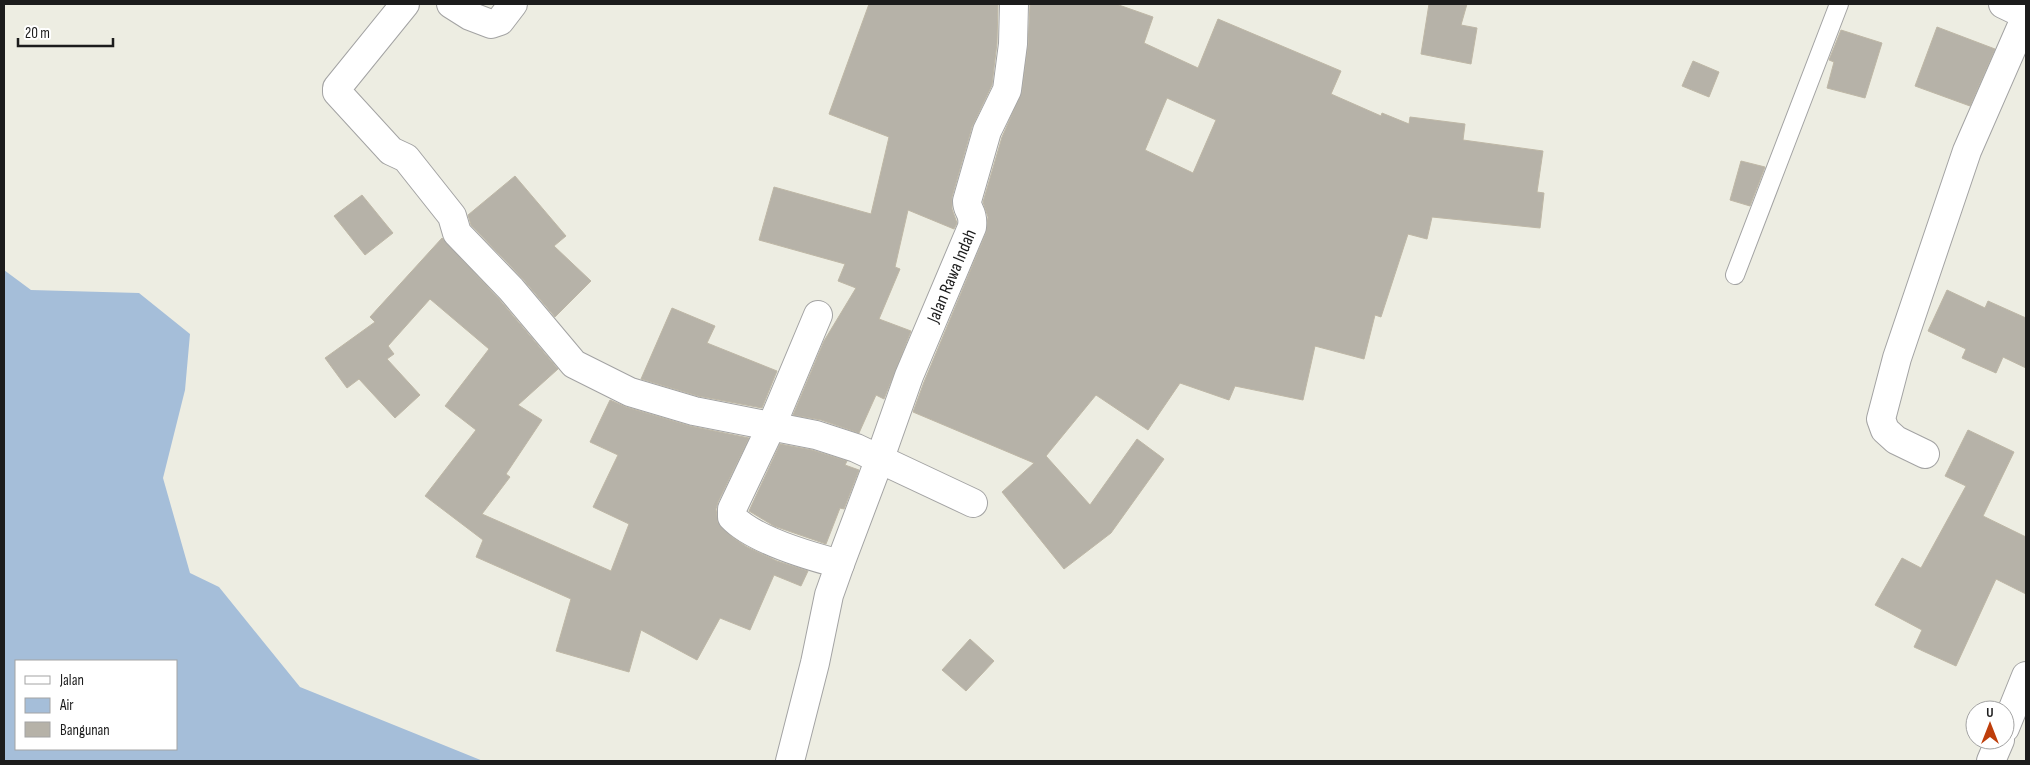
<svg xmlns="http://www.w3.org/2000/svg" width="2030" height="765" font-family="'Sofia Sans Condensed',sans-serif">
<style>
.water{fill:#a5bed9;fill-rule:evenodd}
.building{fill:#b6b2a8;stroke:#beb7a6;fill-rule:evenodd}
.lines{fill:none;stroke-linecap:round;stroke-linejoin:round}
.lane-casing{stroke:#a3a3a3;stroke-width:20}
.street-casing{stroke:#a3a3a3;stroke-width:30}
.lane{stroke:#fff;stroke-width:18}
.street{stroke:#fff;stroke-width:28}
.labels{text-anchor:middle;stroke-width:4;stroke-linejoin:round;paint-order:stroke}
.street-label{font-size:18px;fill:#1c1c1c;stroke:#fff}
</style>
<rect width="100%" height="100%" fill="#edede2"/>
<path class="water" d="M4,270L31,290L139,293L190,334L185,390L163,478L190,573L219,587L300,687L483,761H4ZM16,661H176V749H16Z"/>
<g class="building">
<path d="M869,4H998L997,43L992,85L972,127L952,197V209L957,223L954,229L908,210L895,267L900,269L879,319L911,331L884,399L876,395L859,433L821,420L793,415L824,341L856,288L838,281L845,264L759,240L774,187L871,214L889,137L829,114Z"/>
<path d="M1030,4H1116L1153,17L1144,43L1198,68L1218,19L1341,71L1331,94L1381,116L1382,113L1409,124L1410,117L1465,124L1463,140L1543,151L1537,192L1544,193L1540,228L1432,217L1427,239L1408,234L1381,317L1375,315L1364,359L1315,346L1303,400L1235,386L1229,400L1180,383L1148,430L1096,395L1046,456L1090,505L1137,439L1164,459L1111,533L1064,569L1002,492L1034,463L913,412L924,382L986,233L988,217L983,202L1002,137L1022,92L1028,46ZM1167,98L1216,120L1193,173L1145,150Z"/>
<path d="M1429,4H1467L1461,25L1477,28L1471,64L1421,54Z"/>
<path d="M1937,27L1995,49L1970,106L1915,86Z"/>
<path d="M1841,30L1882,43L1865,98L1827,88L1834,62L1829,60Z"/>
<path d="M1693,61L1719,72L1709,97L1682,86Z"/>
<path d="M1741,161L1765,167L1750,206L1730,200Z"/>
<path d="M515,176L566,236L554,246L591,281L555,317L522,278L471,225L468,215Z"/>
<path d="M362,195L393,233L365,255L334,216Z"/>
<path d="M442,238L499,299L558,369L518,405L542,420L506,474L510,477L482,514L611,571L629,524L593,507L618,455L590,442L610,400L626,407L690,426L749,438L718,502L716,509L718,523L732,537L747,547L777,561L808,571L801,586L774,575L750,630L720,618L697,660L641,630L629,672L556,651L571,599L476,557L483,540L425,496L476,430L445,406L489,349L430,299L388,346L394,354L387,359L420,395L395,418L359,379L347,388L325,358L375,322L370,317Z"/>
<path d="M1947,290L1985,308L1988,301L2026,318V368L2003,357L1996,373L1962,358L1966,349L1928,331Z"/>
<path d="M672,308L715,326L707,343L777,371L762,408L698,396L641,379Z"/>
<path d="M1968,430L2014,452L1983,516L2026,537V594L1996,579L1956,666L1914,647L1922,630L1875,605L1902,558L1921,568L1966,486L1945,476Z"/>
<path d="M780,444L812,450L847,461L845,465L859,470L844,509L840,508L826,544L774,526L749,511Z"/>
<path d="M970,639L994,661L966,691L942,670Z"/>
</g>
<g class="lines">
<defs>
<path id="lane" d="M1735,275L1839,4"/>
<g id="street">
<path d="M405,4L337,88V92L391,151L406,158L452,216L457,233L511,289L574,364L630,392L694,411L816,435L856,448L973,503"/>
<path d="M451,4L470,16L491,24L500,21L513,4"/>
<path d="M2003,4L2026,15"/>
<path d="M1925,454L1896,440L1885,430L1881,419L1897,358L1967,151L2026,16"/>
<path id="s1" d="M840,564L880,458L909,376L972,227C974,211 967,212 967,201L987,131L1007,90L1013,44L1014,4"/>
<path d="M2005,728L2026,676"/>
<path d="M790,761L815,663L829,595L840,564C809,556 754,540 732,517V509L771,427L818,315"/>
<path d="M1991,761L2000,740"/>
</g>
</defs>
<use href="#lane" class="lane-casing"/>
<use href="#street" class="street-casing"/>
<use href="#lane" class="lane"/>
<use href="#street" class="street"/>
</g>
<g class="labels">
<g class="street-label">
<text dy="6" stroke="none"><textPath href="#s1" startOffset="309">Jalan Rawa Indah</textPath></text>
</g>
</g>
<rect width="2030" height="765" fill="none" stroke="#1c1c1c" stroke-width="10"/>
<rect x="15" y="660" width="162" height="90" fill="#ffffff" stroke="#a4a4a4"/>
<rect x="25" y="676" width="25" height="8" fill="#ffffff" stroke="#a4a4a4"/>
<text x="60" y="685" font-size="15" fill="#1c1c1c">Jalan</text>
<rect x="25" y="698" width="25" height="15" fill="#a5bed9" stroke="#a4a4a4"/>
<text x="60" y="710" font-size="15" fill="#1c1c1c">Air</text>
<rect x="25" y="722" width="25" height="15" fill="#b6b2a8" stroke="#a4a4a4"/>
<text x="60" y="735" font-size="15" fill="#1c1c1c">Bangunan</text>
<g transform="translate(1990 725)"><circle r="24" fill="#ffffff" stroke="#a4a4a4"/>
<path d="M0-4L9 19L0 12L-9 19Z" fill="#be3e0b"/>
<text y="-8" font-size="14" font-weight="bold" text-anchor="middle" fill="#1c1c1c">U</text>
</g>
<path d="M18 38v8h95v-8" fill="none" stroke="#1c1c1c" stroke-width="2.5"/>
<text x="25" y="38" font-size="15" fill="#1c1c1c" stroke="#ffffff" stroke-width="4" paint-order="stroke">20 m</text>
</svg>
